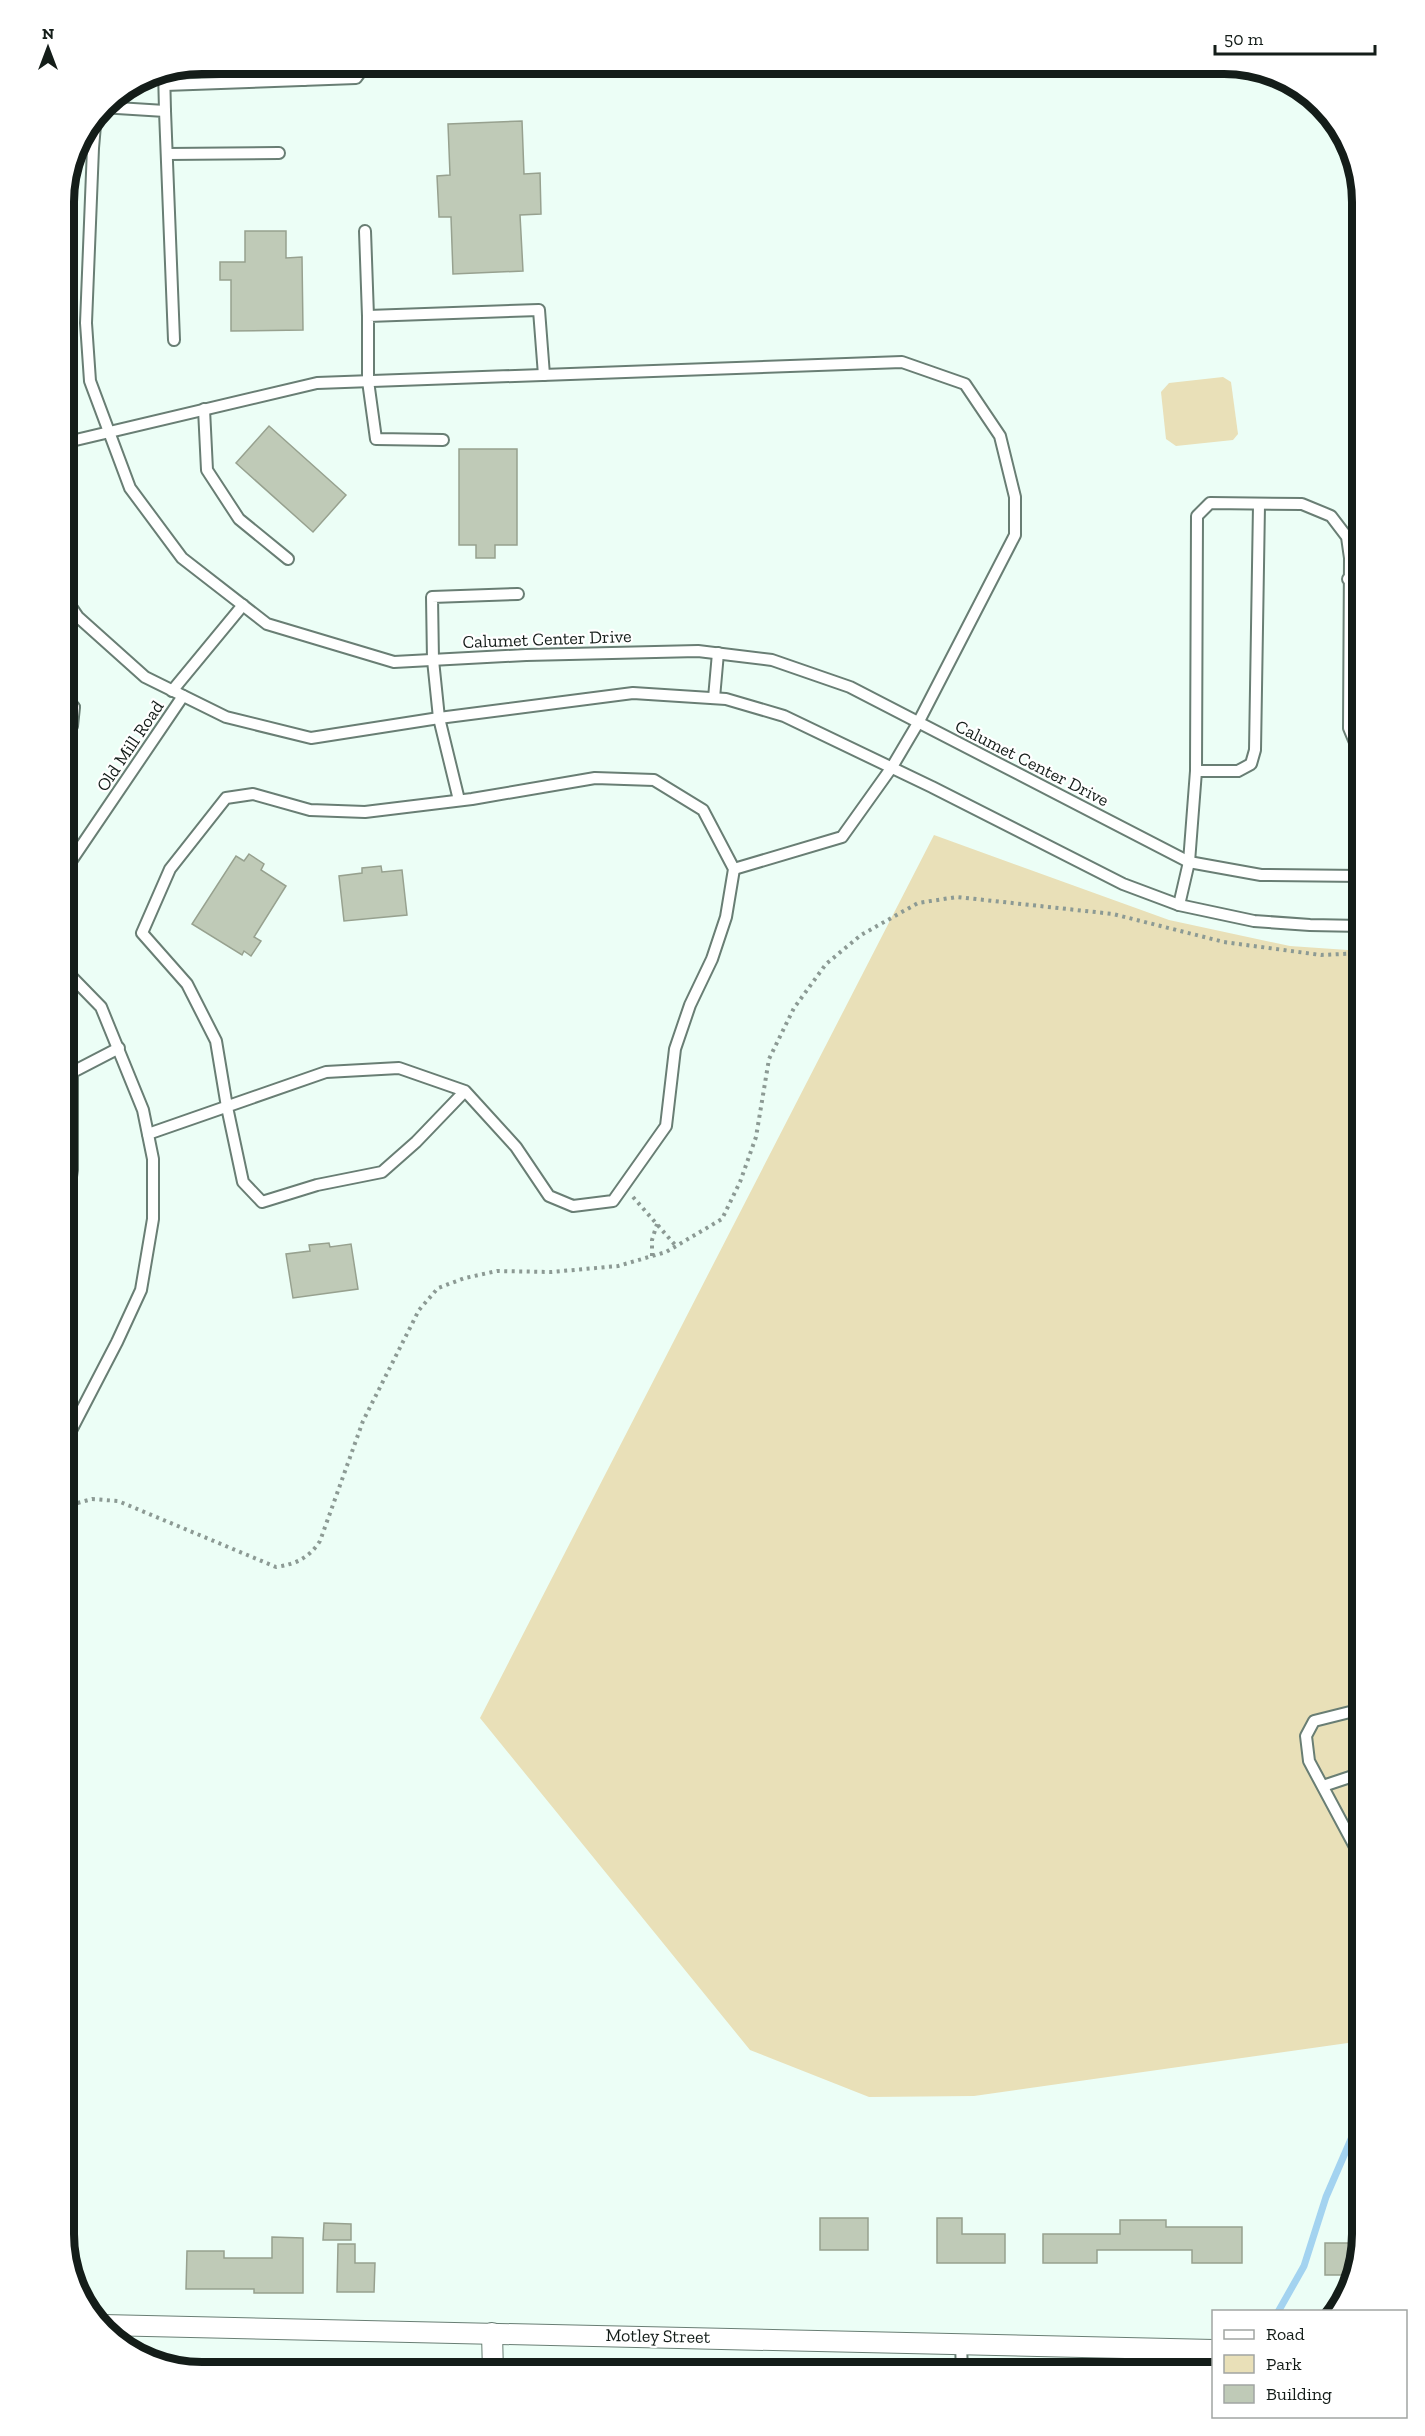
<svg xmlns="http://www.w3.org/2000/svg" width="1425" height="2436" font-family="'Zilla Slab',serif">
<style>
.green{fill:#e9e0b8}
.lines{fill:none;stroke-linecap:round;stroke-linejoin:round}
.stream{stroke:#a3d3f0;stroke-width:7}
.building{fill:#bfcab7;stroke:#97a18f;stroke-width:1.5}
.lane-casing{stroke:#697e74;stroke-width:14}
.street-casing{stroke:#697e74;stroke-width:22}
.path{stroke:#8c9a94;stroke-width:4;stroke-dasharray:3 4.5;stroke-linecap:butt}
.lane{stroke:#fff;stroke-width:10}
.street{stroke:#fff;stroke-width:20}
.labels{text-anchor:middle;stroke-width:4.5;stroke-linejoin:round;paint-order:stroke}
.street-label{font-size:18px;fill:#141d19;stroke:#fff}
.rim{fill:none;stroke:#141d19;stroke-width:8}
</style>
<rect width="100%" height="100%" fill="#ecfef6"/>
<g class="green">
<path d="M1223,377L1231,382L1238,434L1233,440L1176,446L1166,439L1161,392L1169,383Z"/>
<path d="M934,835L1169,920L1290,946L1362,951V2041L974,2096L869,2097L750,2050L480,1718Z"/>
</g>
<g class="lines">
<path class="stream" d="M1278,2312L1304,2266L1326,2197L1355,2130L1362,2125"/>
</g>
<g class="building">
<path d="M522,121L524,174L540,173L541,214L520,215L523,271L453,274L451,217H439L437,176L450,175L448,124Z"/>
<path d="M245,231H286V258L302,257L303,330L231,331V280H220V262H245Z"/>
<path d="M269,426L346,495L313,532L236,463Z"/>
<path d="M459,449H517V545H495V558H476V545H459Z"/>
<path d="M249,854L264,864L261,870L286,886L254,937L261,941L251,956L244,951L242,955L192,924L236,856L244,861Z"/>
<path d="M381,866L382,872L402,870L407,915L344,921L339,876L362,873V868Z"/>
<path d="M329,1243L330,1247L351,1244L358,1289L293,1298L286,1254L310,1251L309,1245Z"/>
<rect x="820" y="2218" width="48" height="32"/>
<path d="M937,2218H962V2234H1005V2263H937Z"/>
<path d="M1120,2220H1166V2227H1242V2263H1192V2250H1097V2263H1043V2234H1120Z"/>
<path d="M324,2223L351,2224V2240H323Z"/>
<path d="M272,2237L303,2238V2293H254V2289H186L187,2251H224V2258H272Z"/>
<path d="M1325,2243H1360L1350,2275H1325Z"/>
<path d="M338,2244H355V2263H375L374,2292H337Z"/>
</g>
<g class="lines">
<defs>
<g id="lane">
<path d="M164,70L165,111"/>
<path d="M304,80L305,63"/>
<path d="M165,85L356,78L367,63"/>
<path d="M101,107L165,111L174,340"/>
<path d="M96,114L93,148L86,323L90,381L130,488L182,558L267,624L394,662L526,655L698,651L772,660L850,687L1189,862L1261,875L1362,876"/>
<path d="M167,154L279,153"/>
<path d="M365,231L368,316"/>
<path d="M204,409L207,470L239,519L288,559"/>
<path d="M443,440L376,439L368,381V316L539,310L544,375"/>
<path d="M63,443L317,383L902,362L965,384L1000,436L1015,497V535L918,723L892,767L842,837L734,869"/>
<path d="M1348,579H1362"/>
<path d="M63,595L78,617L145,677L226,717L311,738L439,718L633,693L726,699L784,716L932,787L1123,884L1179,905L1254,921L1310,925L1362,926"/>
<path d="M172,691L243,605"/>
<path d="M714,698L718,653"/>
<path d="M63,741L72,726L74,707L63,696"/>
<path d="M1196,771H1238L1251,764L1255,750L1259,505"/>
<path d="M459,800L439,718L433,660L432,597L518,594"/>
<path d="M63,873L183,696"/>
<path d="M1179,905L1189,862L1196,771L1197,516L1210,503L1302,504L1331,516L1347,537L1350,558L1349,728L1362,759"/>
<path d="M63,1077L119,1048"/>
<path d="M148,1134L326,1072L399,1068L465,1091L516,1147L549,1196L573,1206L613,1201L666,1126L675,1049L690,1005L712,959L726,917L734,869L703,810L654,780L595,778L472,799L365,812L310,810L253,794L226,798L170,869L142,933L187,984L216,1041L227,1107L243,1182L262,1202L317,1185L382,1172L416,1142L465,1091"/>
<path d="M63,1230L72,1170V1073"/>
<path d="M63,1446L117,1342L141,1290L153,1219V1159L143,1110L101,1007L63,968"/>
<path d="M1323,1786L1362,1773"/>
<path d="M1362,1860L1309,1761L1306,1736L1314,1721L1362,1709"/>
<path d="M961,2343L962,2373"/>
</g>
<g id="street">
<path d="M103,2325L1214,2350"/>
<path d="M492,2333L493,2373"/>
</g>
</defs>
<use href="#lane" class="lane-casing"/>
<use href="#street" class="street-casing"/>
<g class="path">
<path d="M633,1197L676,1246"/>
<path d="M652,1256V1240L657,1224"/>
<path d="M63,1507L92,1499L118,1501L276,1567C296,1564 309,1558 320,1541L363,1421L419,1310L438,1288L465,1278L497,1271L551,1272L618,1266L666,1252L722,1219L740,1182L756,1137L769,1059L794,1008L826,964L861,935L918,903L957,897L1113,914L1224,942L1321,955L1362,953"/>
</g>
<use href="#lane" class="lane"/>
<use href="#street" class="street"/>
</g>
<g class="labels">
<g class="street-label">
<text transform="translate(547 639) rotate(-2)" y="6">Calumet Center Drive</text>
<text transform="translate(130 746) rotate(-56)" y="6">Old Mill Road</text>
<text transform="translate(1032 763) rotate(27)" y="6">Calumet Center Drive</text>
<text transform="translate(658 2336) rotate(1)" y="6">Motley Street</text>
</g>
</g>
<path d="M0 0H1425V2436H0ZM202 74H1224A128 128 0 0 1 1352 202V2234A128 128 0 0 1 1224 2362H202A128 128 0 0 1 74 2234V202A128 128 0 0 1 202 74Z" fill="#fff" fill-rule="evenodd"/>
<path class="rim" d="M202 74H1224A128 128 0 0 1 1352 202V2234A128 128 0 0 1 1224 2362H202A128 128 0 0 1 74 2234V202A128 128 0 0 1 202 74Z"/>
<rect x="1212" y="2310" width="195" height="108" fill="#ffffff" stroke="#a1a5a3" stroke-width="1.5"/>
<rect x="1224" y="2330" width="30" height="9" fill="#ffffff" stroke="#a1a5a3" stroke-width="1.5"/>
<text x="1266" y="2340" font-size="18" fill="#141d19">Road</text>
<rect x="1224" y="2355" width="30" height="18" fill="#e9e0b8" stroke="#a1a5a3" stroke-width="1.5"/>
<text x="1266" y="2370" font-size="18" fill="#141d19">Park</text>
<rect x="1224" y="2385" width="30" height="18" fill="#bfcab7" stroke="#a1a5a3" stroke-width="1.5"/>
<text x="1266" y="2400" font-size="18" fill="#141d19">Building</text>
<g transform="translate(48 48)" stroke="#ffffff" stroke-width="4.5" paint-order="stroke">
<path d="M0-4.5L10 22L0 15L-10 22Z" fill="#141d19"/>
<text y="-9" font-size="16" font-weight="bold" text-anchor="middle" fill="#141d19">N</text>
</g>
<path d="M1215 45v9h160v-9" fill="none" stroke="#141d19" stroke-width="3"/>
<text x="1224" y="45" font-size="18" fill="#141d19" stroke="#ffffff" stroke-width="4.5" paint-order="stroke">50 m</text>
</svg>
